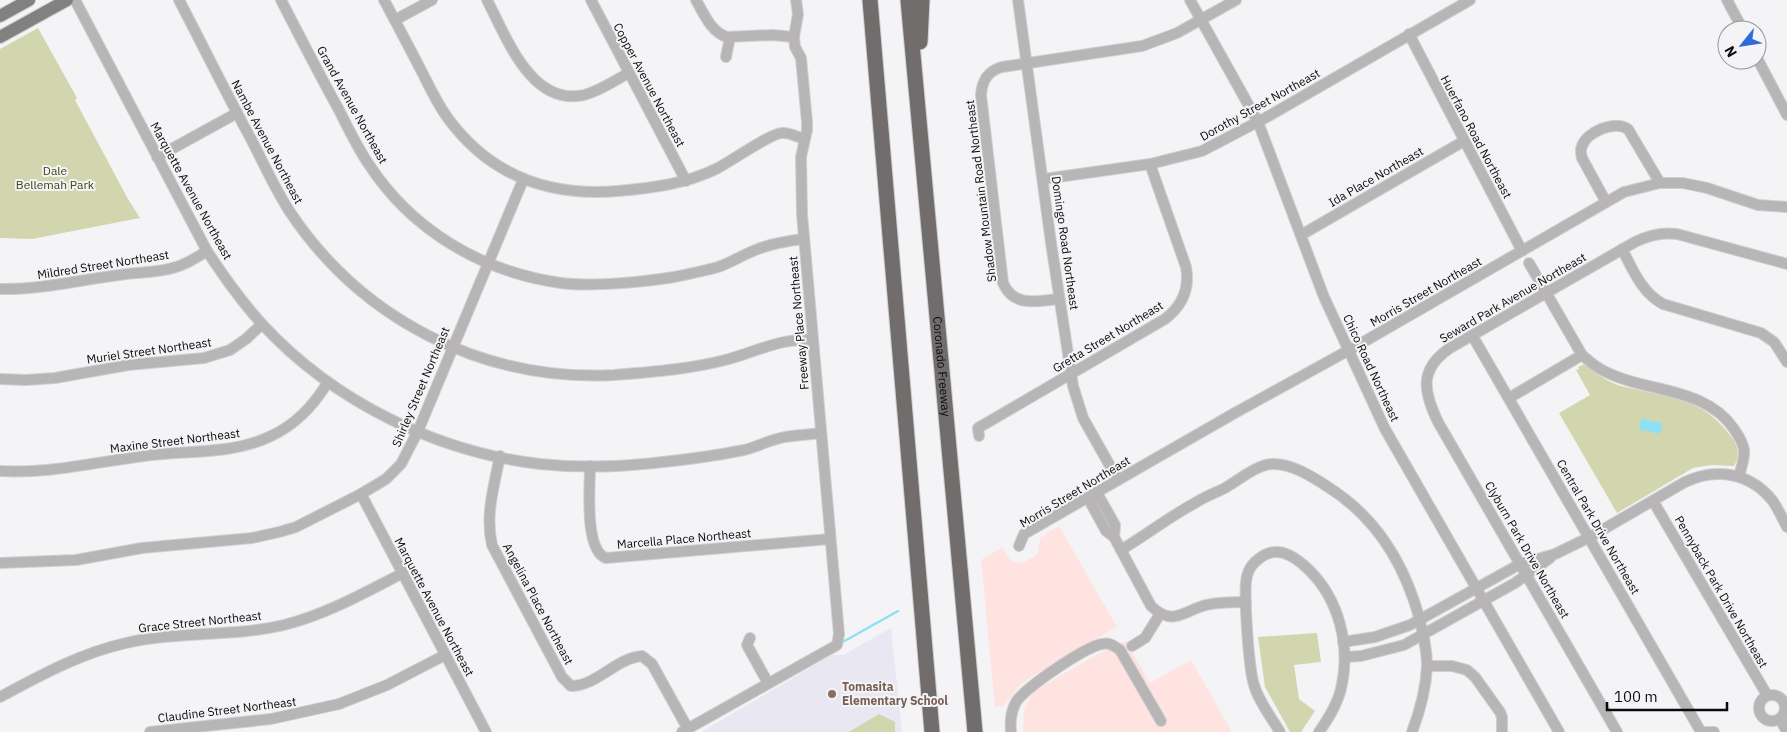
<svg xmlns="http://www.w3.org/2000/svg" width="1787" height="732" font-family="'IBM Plex Sans',sans-serif">
<style>
.commercial{fill:#fee3e0}
.built{fill:#e8e7f2}
.green{fill:#d2d6af}
.water{fill:#8ee0f5}
.lines{fill:none;stroke-linecap:round;stroke-linejoin:round}
.stream{stroke:#8ee0f5;stroke-width:2.5}
.minor-casing{stroke:#cfcfd1;stroke-width:12}
.major-casing{stroke:#cfcfd1;stroke-width:14}
.highway-casing{stroke:#cfcfd1;stroke-width:17}
.minor{stroke:#b7b5b5;stroke-width:10}
.major{stroke:#838080;stroke-width:12}
.highway{stroke:#716d6d;stroke-width:15}
.education-dot{fill:#8d6e63;stroke:#f4f4f7;stroke-width:2}
.labels{text-anchor:middle;stroke-width:4;stroke-linejoin:round;paint-order:stroke}
.street-label{font-size:12px;fill:#0b0b0c;stroke:#f4f4f7}
.park-label{font-size:12px;fill:#414413;stroke:#f4f4f7}
.education-label{font-size:12px;font-weight:bold;fill:#785e54;stroke:#f4f4f7;text-anchor:start}
</style>
<rect width="100%" height="100%" fill="#f4f4f7"/>
<g class="commercial">
<path d="M1059,526L1117,627L1033,676L1020,685L1004,706L995,707L981,560L1003,547L1007,555L1012,560L1017,563L1024,562L1038,554L1040,538Z"/>
<path d="M1126,641L1150,683L1191,660L1232,732H1023L1024,711L1031,695L1039,688L1098,654Z"/>
</g>
<path class="built" d="M891,628L902,732H701L832,655H843Z"/>
<g class="green">
<path d="M38,28L77,98L75,100L128,199L140,218L32,239L0,238V49Z"/>
<path d="M1584,364C1593,371 1603,379 1613,383C1621,387 1631,388 1639,390C1678,399 1704,401 1730,435C1738,445 1741,455 1734,466L1712,465L1693,468L1617,513L1559,413L1590,395L1576,370L1579,369L1578,367Z"/>
<path d="M1317,633L1321,662L1294,665L1299,699L1315,711L1301,732H1290L1265,687L1258,637Z"/>
<path d="M879,714L895,722V732H849Z"/>
</g>
<path class="water" d="M1642,418L1663,424L1660,434L1639,429Z"/>
<g class="lines">
<path class="stream" d="M841,643L898,611"/>
<defs>
<g id="minor">
<path d="M75,0L207,251C224,277 241,301 262,324C333,401 436,452 540,464C577,468 617,467 654,463C684,460 714,456 744,450C756,447 768,441 780,438C793,435 807,435 821,433"/>
<path d="M179,0C203,46 226,93 251,139C264,164 275,189 290,212C362,320 484,382 614,375C652,372 692,369 729,359C747,354 765,346 784,342C793,340 803,340 813,339"/>
<path d="M281,0C300,37 319,74 339,110C348,128 357,147 368,163C411,230 482,272 561,283C591,287 644,282 674,277C689,274 704,271 718,267C730,263 741,256 753,251C769,244 786,241 804,239"/>
<path d="M384,0C397,24 410,49 423,74C430,88 437,103 447,117C489,175 547,197 618,191C652,188 685,184 716,169C730,162 771,133 782,133C789,132 797,137 804,139"/>
<path d="M487,0C506,36 531,107 584,95C600,91 615,80 629,73"/>
<path d="M591,0L686,181"/>
<path d="M696,0C704,14 711,32 727,37L772,35L794,37"/>
<path d="M1018,0L1051,243L1073,386L1083,418L1118,480"/>
<path d="M1190,0L1258,122L1324,297L1385,429L1559,732"/>
<path d="M1727,0L1743,30"/>
<path d="M395,20L432,0"/>
<path d="M1409,34L1522,251"/>
<path d="M726,57L730,37"/>
<path d="M1757,58L1787,115"/>
<path d="M157,157L237,113"/>
<path d="M1044,179L1150,164L1202,151L1267,117L1470,0"/>
<path d="M1606,202L1582,158C1581,154 1580,150 1582,146C1587,132 1614,120 1628,129L1660,183"/>
<path d="M1301,235L1464,141"/>
<path d="M1622,249C1633,270 1642,293 1663,304L1761,333L1774,342L1787,362"/>
<path d="M1529,263L1582,355C1589,361 1595,367 1604,371C1646,393 1705,386 1734,429C1738,435 1743,442 1744,450C1745,458 1741,468 1739,476"/>
<path d="M0,289C40,290 79,280 119,275C137,272 158,273 176,267C187,264 197,257 207,251"/>
<path d="M1059,299C1037,301 1014,308 1003,283L981,95C982,80 988,71 1002,67L1142,46L1177,33L1236,0"/>
<path d="M1472,335L1701,732"/>
<path d="M0,379L26,380L55,378L128,365L204,358L230,350L246,339L262,324"/>
<path d="M1509,398L1582,355"/>
<path d="M979,436L978,428L1165,319C1182,306 1190,289 1186,267L1150,164"/>
<path d="M500,456C494,486 485,515 492,545L562,677L571,686C597,686 616,658 642,656L652,664L688,729"/>
<path d="M590,466C590,486 584,550 606,558L830,539"/>
<path d="M0,471C49,474 96,462 144,456C186,450 232,455 271,436C295,425 314,405 328,382"/>
<path d="M1097,493L1115,525L1114,537"/>
<path d="M361,494L486,732"/>
<path d="M1088,498L1106,531L1114,537L1151,606C1173,627 1183,611 1206,605C1219,602 1233,602 1246,602"/>
<path d="M1653,501L1767,695"/>
<path d="M1019,546L1024,534L1233,414L1360,344L1624,192L1660,183H1683L1707,188L1758,205L1787,207"/>
<path d="M1121,550C1146,535 1169,517 1195,503C1204,497 1215,493 1225,488C1239,480 1256,465 1272,464C1291,463 1313,477 1328,487C1376,517 1404,563 1419,617C1423,633 1427,649 1427,666C1426,688 1420,711 1412,732"/>
<path d="M0,563L76,560L142,548L252,538L279,532L296,527L361,494L386,479L401,464L418,431L523,180"/>
<path d="M750,638L747,645L768,683"/>
<path d="M1343,642L1375,637L1410,625L1520,564L1555,554L1590,537L1685,482C1716,467 1750,473 1772,500C1778,508 1782,518 1787,527"/>
<path d="M1132,646L1145,638L1160,614"/>
<path d="M1345,657L1361,656L1404,645L1515,583L1550,558"/>
<path d="M1427,666H1452L1467,670L1475,677L1500,712L1502,717V732"/>
<circle cx="1772" cy="708" r="13"/>
<path d="M0,697C41,675 81,653 126,643C178,631 233,637 284,625C327,614 364,593 403,573"/>
<path d="M1780,719L1787,732"/>
<path d="M150,732L271,719L339,704L387,685L445,655"/>
<path d="M682,732L837,645L839,634L802,214L801,157L807,130V122L801,58L795,47L794,37L798,14L796,0"/>
<path d="M1011,732C1010,722 1011,711 1016,702C1026,687 1085,647 1102,644C1110,642 1114,646 1120,650L1161,721"/>
<path d="M1280,732C1271,717 1259,702 1254,685C1249,670 1243,591 1247,576C1250,563 1265,551 1278,552C1291,553 1302,563 1310,571C1339,600 1350,645 1342,684C1339,702 1329,718 1319,732"/>
<path d="M1617,732L1438,422C1423,391 1419,369 1450,348L1635,242C1649,235 1662,232 1677,234L1787,264"/>
<path d="M1704,732H1714"/>
</g>
<g id="major">
<path d="M0,16L29,0"/>
<path d="M0,37L67,0"/>
</g>
<g id="highway">
<path d="M870,0L932,732"/>
<path id="s1" d="M908,0L975,732"/>
<path d="M920,42L922,0"/>
</g>
</defs>
<use href="#minor" class="minor-casing"/>
<use href="#major" class="major-casing"/>
<use href="#highway" class="highway-casing"/>
<use href="#minor" class="minor"/>
<use href="#major" class="major"/>
<use href="#highway" class="highway"/>
</g>
<circle class="education-dot" cx="832" cy="694" r="5"/>
<g class="labels">
<g class="street-label">
<text transform="translate(649 85) rotate(62)" y="4">Copper Avenue Northeast</text>
<text transform="translate(352 105) rotate(61)" y="4">Grand Avenue Northeast</text>
<text transform="translate(1260 105) rotate(-29)" y="4">Dorothy Street Northeast</text>
<text transform="translate(1476 137) rotate(62)" y="4">Huerfano Road Northeast</text>
<text transform="translate(267 142) rotate(62)" y="4">Nambe Avenue Northeast</text>
<text transform="translate(1376 177) rotate(-30)" y="4">Ida Place Northeast</text>
<text transform="translate(191 191) rotate(61)" y="4">Marquette Avenue Northeast</text>
<text transform="translate(981 191) rotate(-97)" y="4">Shadow Mountain Road Northeast</text>
<text transform="translate(1065 243) rotate(82)" y="4">Domingo Road Northeast</text>
<text transform="translate(103 265) rotate(-9)" y="4">Mildred Street Northeast</text>
<text transform="translate(1426 292) rotate(-30)" y="4">Morris Street Northeast</text>
<text transform="translate(1513 298) rotate(-30)" y="4">Seward Park Avenue Northeast</text>
<text transform="translate(799 323) rotate(-95)" y="4">Freeway Place Northeast</text>
<text transform="translate(1108 337) rotate(-31)" y="4">Gretta Street Northeast</text>
<text transform="translate(149 351) rotate(-8)" y="4">Muriel Street Northeast</text>
<text dy="4" stroke="none"><textPath href="#s1" startOffset="368">Coronado Freeway</textPath></text>
<text transform="translate(1371 368) rotate(65)" y="4">Chico Road Northeast</text>
<text transform="translate(421 387) rotate(-67)" y="4">Shirley Street Northeast</text>
<text transform="translate(175 441) rotate(-7)" y="4">Maxine Street Northeast</text>
<text transform="translate(1075 492) rotate(-31)" y="4">Morris Street Northeast</text>
<text transform="translate(1598 527) rotate(60)" y="4">Central Park Drive Northeast</text>
<text transform="translate(684 539) rotate(-5)" y="4">Marcella Place Northeast</text>
<text transform="translate(1527 550) rotate(60)" y="4">Clyburn Park Drive Northeast</text>
<text transform="translate(1721 592) rotate(60)" y="4">Pennyback Park Drive Northeast</text>
<text transform="translate(538 604) rotate(62)" y="4">Angelina Place Northeast</text>
<text transform="translate(434 607) rotate(62)" y="4">Marquette Avenue Northeast</text>
<text transform="translate(200 622) rotate(-6)" y="4">Grace Street Northeast</text>
<text transform="translate(227 710) rotate(-7)" y="4">Claudine Street Northeast</text>
</g>
<g class="park-label">
<text x="55" y="175">Dale<tspan x="55" dy="14">Bellemah Park</tspan></text>
</g>
<g class="education-label">
<text x="842" y="691">Tomasita<tspan x="842" dy="14">Elementary School</tspan></text>
</g>
</g>
<g transform="translate(1742 45) rotate(240)"><circle r="24" fill="#f4f4f7" stroke="#979799"/>
<path d="M0-4L9 19L0 12L-9 19Z" fill="#316bd9"/>
<text y="-8" font-size="14" font-weight="bold" text-anchor="middle" fill="#0b0b0c">N</text>
</g>
<path d="M1607 702v8h120v-8" fill="none" stroke="#0b0b0c" stroke-width="2.5"/>
<text x="1614" y="702" font-size="15" fill="#0b0b0c" stroke="#f4f4f7" stroke-width="4" paint-order="stroke">100 m</text>
</svg>
